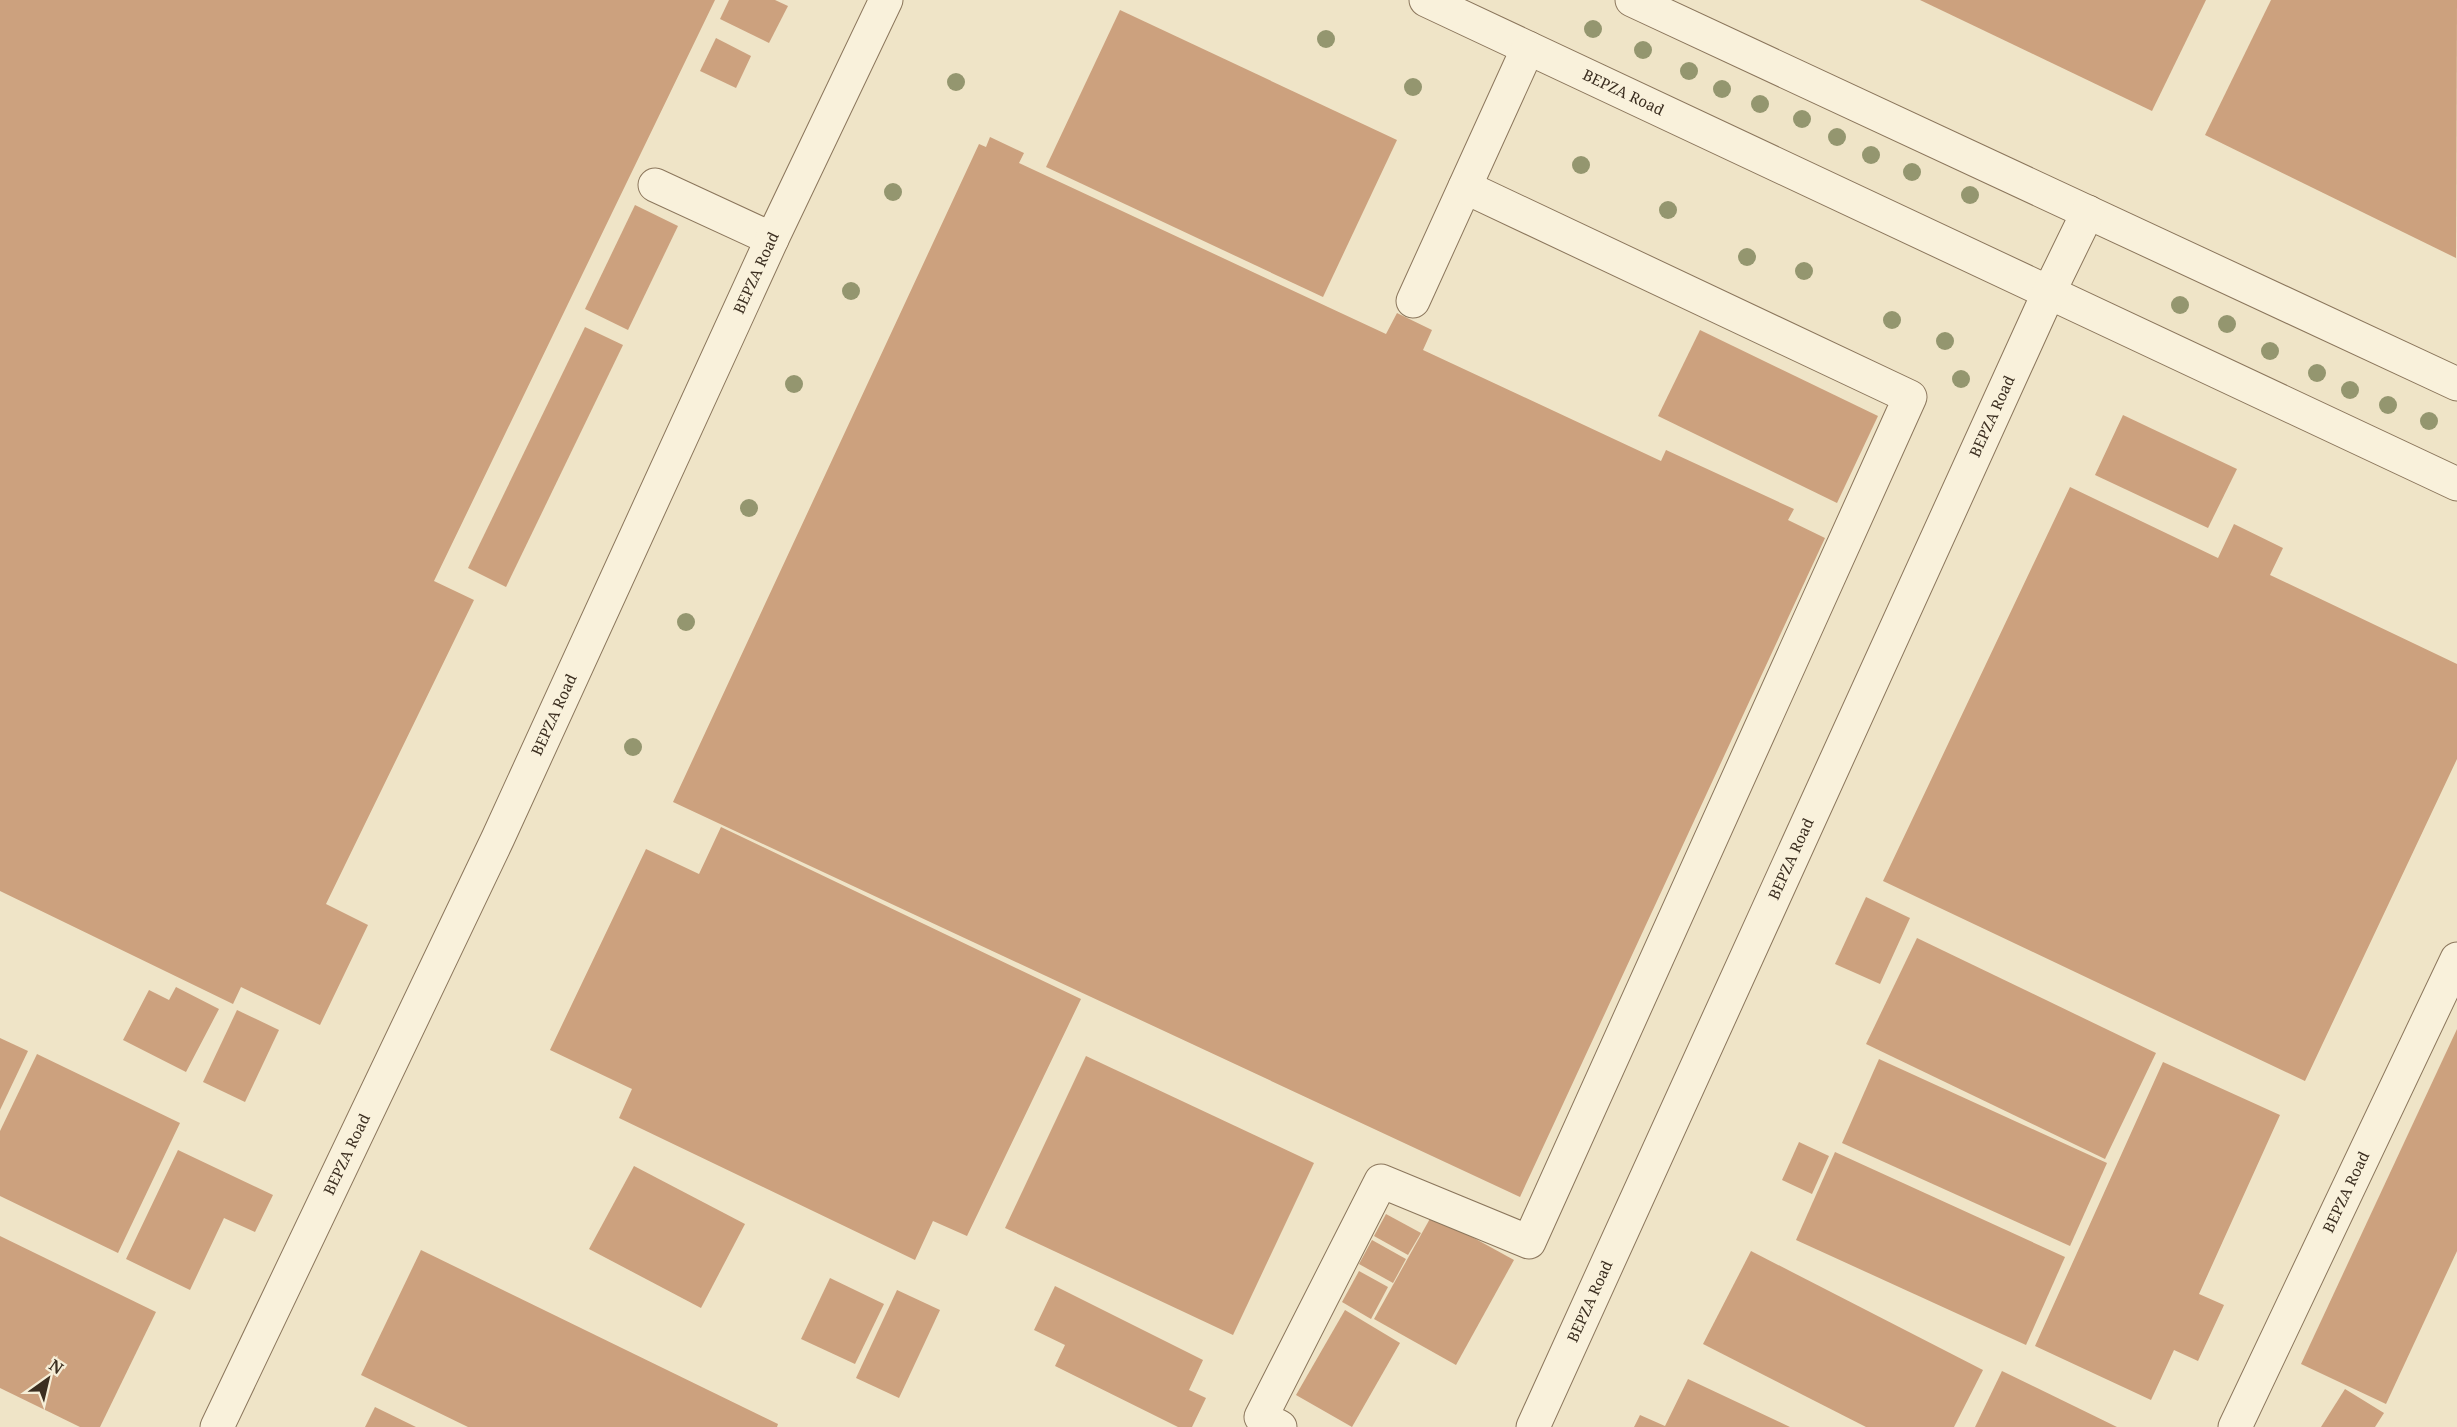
<svg xmlns="http://www.w3.org/2000/svg" width="2457" height="1427" font-family="'Noto Serif',serif">
<style>
.building{fill:#cca17e}
.lines{fill:none;stroke-linecap:round;stroke-linejoin:round}
.minor-casing{stroke:#8b765c;stroke-width:35}
.minor{stroke:#f9f1db;stroke-width:33}
.tree{fill:#94966f}
.labels{text-anchor:middle;stroke-width:4.5;stroke-linejoin:round;paint-order:stroke}
.street-label{font-size:15px;fill:#3b2e20;stroke:#f6eed7}
</style>
<rect width="100%" height="100%" fill="#efe4c7"/>
<g class="building">
<path d="M0,0H715L434,581L474,600L326,904L368,925L320,1025L241,987L233,1004L0,891Z"/>
<path d="M729,0H775L788,6L769,43L720,19Z"/>
<path d="M1920,0H2206L2152,111Z"/>
<path d="M2271,0H2457L2456,258L2205,135Z"/>
<path d="M1120,10L1397,140L1323,297L1046,167Z"/>
<path d="M716,38L751,56L736,88L700,71Z"/>
<path d="M990,137L1024,153L1019,163L1386,334L1397,313L1432,330L1423,350L1661,461L1666,450L1794,509L1788,520L1825,538L1520,1197L673,802L979,144L986,147Z"/>
<path d="M635,205L678,226L628,330L585,309Z"/>
<path d="M585,327L623,345L506,587L468,568Z"/>
<path d="M1700,330L1878,416L1837,503L1658,416Z"/>
<path d="M2123,415L2237,469L2208,528L2095,475Z"/>
<path d="M2070,487L2218,558L2234,524L2283,548L2270,575L2457,664V759L2305,1081L1883,881Z"/>
<path d="M721,827L1081,999L967,1236L933,1221L915,1260L619,1118L632,1089L550,1050L646,849L699,874Z"/>
<path d="M1866,897L1910,918L1880,984L1835,964Z"/>
<path d="M1917,938L2156,1053L2105,1159L1866,1044Z"/>
<path d="M176,987L219,1009L186,1072L123,1040L149,990L169,1000Z"/>
<path d="M237,1010L279,1030L245,1102L203,1082Z"/>
<path d="M2457,1029V1251L2386,1404L2301,1364Z"/>
<path d="M0,1038L28,1051L0,1110Z"/>
<path d="M37,1054L180,1123L118,1253L0,1196V1131Z"/>
<path d="M1086,1056L1314,1163L1233,1335L1005,1228Z"/>
<path d="M1879,1059L2107,1163L2070,1246L1842,1143Z"/>
<path d="M2163,1062L2280,1115L2199,1294L2224,1305L2198,1361L2174,1350L2151,1400L2035,1346Z"/>
<path d="M1799,1142L1829,1156L1812,1194L1782,1180Z"/>
<path d="M178,1150L273,1195L255,1232L224,1218L190,1290L126,1259Z"/>
<path d="M1835,1152L2065,1257L2026,1345L1796,1240Z"/>
<path d="M634,1166L745,1224L701,1308L589,1249Z"/>
<path d="M1386,1214L1421,1233L1408,1255L1374,1236Z"/>
<path d="M1432,1215L1514,1260L1456,1365L1374,1319Z"/>
<path d="M0,1236L156,1312L100,1427H80L0,1388Z"/>
<path d="M1372,1240L1406,1259L1393,1283L1359,1264Z"/>
<path d="M421,1250L778,1424L777,1427H468L361,1375Z"/>
<path d="M1751,1251L1983,1370L1954,1427H1866L1703,1344Z"/>
<path d="M1359,1271L1388,1287L1371,1319L1342,1302Z"/>
<path d="M830,1278L884,1304L855,1364L801,1339Z"/>
<path d="M1055,1286L1203,1360L1189,1390L1206,1398L1192,1427H1178L1055,1366L1065,1345L1034,1330Z"/>
<path d="M897,1290L940,1310L899,1398L856,1378Z"/>
<path d="M1345,1310L1400,1343L1352,1427L1296,1395Z"/>
<path d="M2002,1371L2117,1427H1975Z"/>
<path d="M1688,1379L1790,1427H1634L1640,1415L1665,1426Z"/>
<path d="M2345,1389L2384,1413L2375,1427H2321Z"/>
<path d="M375,1407L416,1427H365Z"/>
</g>
<g class="lines">
<defs>
<g id="minor">
<path id="s1" d="M1426,0L2457,484"/>
<path d="M1632,0L2457,384"/>
<path d="M655,185L772,239"/>
<path d="M1413,301L1528,48"/>
<path id="s2" d="M217,1427L498,838L772,239L886,0"/>
<path d="M1280,1427L1261,1417L1381,1181L1529,1242L1910,397L1465,187"/>
<path id="s3" d="M1533,1427L2049,292L2088,212"/>
<path id="s4" d="M2235,1427L2457,959"/>
</g>
</defs>
<use href="#minor" class="minor-casing"/>
<use href="#minor" class="minor"/>
</g>
<g class="tree">
<circle cx="1593" cy="29" r="9"/>
<circle cx="1326" cy="39" r="9"/>
<circle cx="1643" cy="50" r="9"/>
<circle cx="1689" cy="71" r="9"/>
<circle cx="956" cy="82" r="9"/>
<circle cx="1413" cy="87" r="9"/>
<circle cx="1722" cy="89" r="9"/>
<circle cx="1760" cy="104" r="9"/>
<circle cx="1802" cy="119" r="9"/>
<circle cx="1837" cy="137" r="9"/>
<circle cx="1871" cy="155" r="9"/>
<circle cx="1581" cy="165" r="9"/>
<circle cx="1912" cy="172" r="9"/>
<circle cx="893" cy="192" r="9"/>
<circle cx="1970" cy="195" r="9"/>
<circle cx="1668" cy="210" r="9"/>
<circle cx="1747" cy="257" r="9"/>
<circle cx="1804" cy="271" r="9"/>
<circle cx="851" cy="291" r="9"/>
<circle cx="2180" cy="305" r="9"/>
<circle cx="1892" cy="320" r="9"/>
<circle cx="2227" cy="324" r="9"/>
<circle cx="1945" cy="341" r="9"/>
<circle cx="2270" cy="351" r="9"/>
<circle cx="2317" cy="373" r="9"/>
<circle cx="1961" cy="379" r="9"/>
<circle cx="794" cy="384" r="9"/>
<circle cx="2350" cy="390" r="9"/>
<circle cx="2388" cy="405" r="9"/>
<circle cx="2429" cy="421" r="9"/>
<circle cx="749" cy="508" r="9"/>
<circle cx="686" cy="622" r="9"/>
<circle cx="633" cy="747" r="9"/>
</g>
<g class="labels">
<g class="street-label">
<text dy="5" stroke="none"><textPath href="#s1" startOffset="218">BEPZA Road</textPath></text>
<text dy="5" stroke="none"><textPath href="#s2" startOffset="1274">BEPZA Road</textPath></text>
<text dy="5" stroke="none"><textPath href="#s3" startOffset="1110">BEPZA Road</textPath></text>
<text dy="5" stroke="none"><textPath href="#s2" startOffset="788">BEPZA Road</textPath></text>
<text dy="5" stroke="none"><textPath href="#s3" startOffset="624">BEPZA Road</textPath></text>
<text dy="5" stroke="none"><textPath href="#s2" startOffset="302">BEPZA Road</textPath></text>
<text dy="5" stroke="none"><textPath href="#s4" startOffset="260">BEPZA Road</textPath></text>
<text dy="5" stroke="none"><textPath href="#s3" startOffset="138">BEPZA Road</textPath></text>
</g>
</g>
<g transform="translate(48 1379) rotate(34)" stroke="#f6eed7" stroke-width="4.5" paint-order="stroke">
<path d="M0-4.5L10 22L0 15L-10 22Z" fill="#3b2e20"/>
<text y="-9" font-size="16" font-weight="bold" text-anchor="middle" fill="#3b2e20">N</text>
</g>
</svg>
